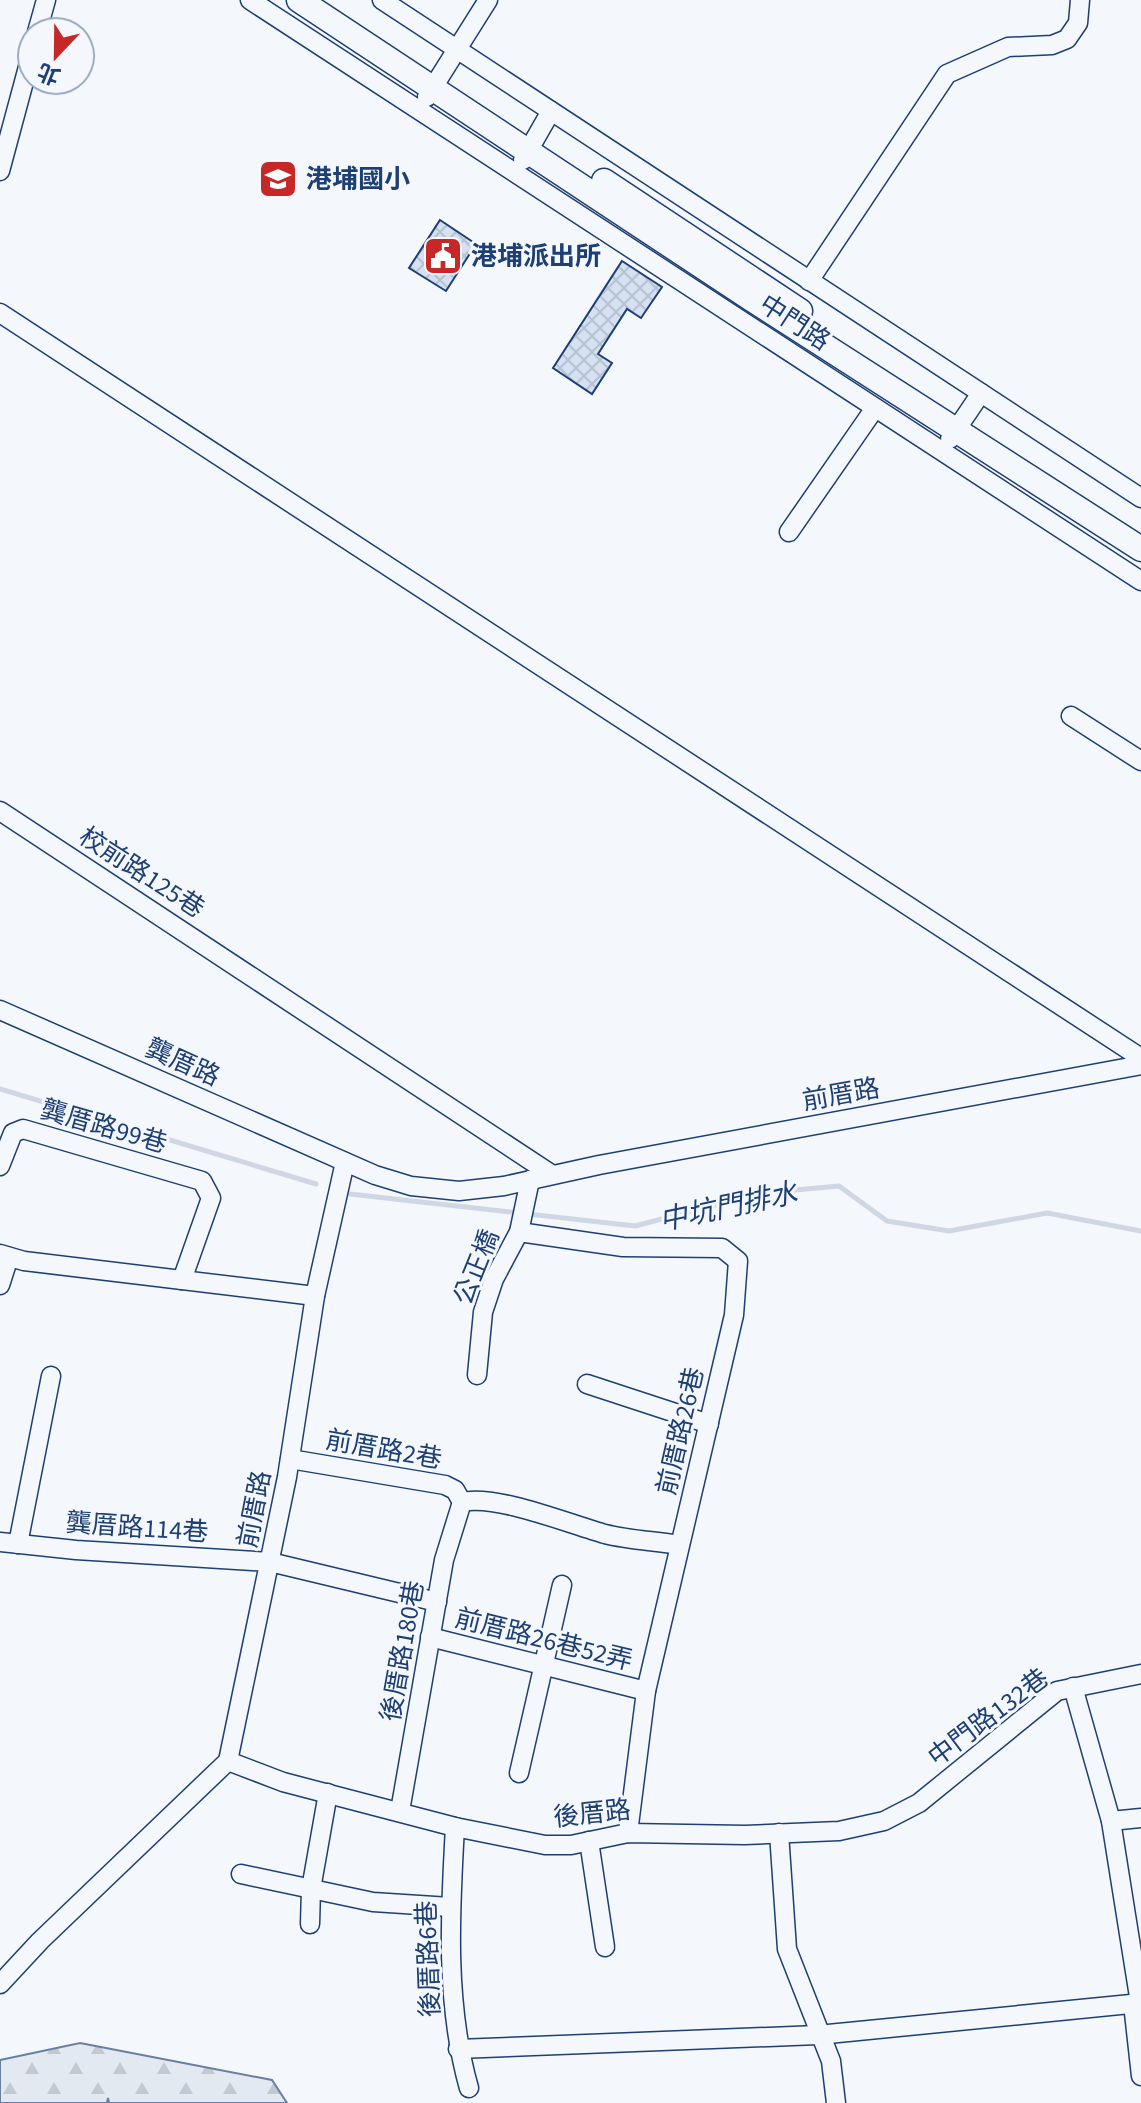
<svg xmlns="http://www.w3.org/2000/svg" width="1141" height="2103" font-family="'Source Sans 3','Noto Sans TC',sans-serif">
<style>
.forest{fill:url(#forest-firs);stroke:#687fa3;stroke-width:2}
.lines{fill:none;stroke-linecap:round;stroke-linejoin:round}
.stream{stroke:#cfd7e4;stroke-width:5}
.building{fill:url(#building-cross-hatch);stroke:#1d3f73;stroke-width:2}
.minor-casing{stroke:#1d3f73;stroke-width:21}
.major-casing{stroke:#1d3f73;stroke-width:27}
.minor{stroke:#f4f7fb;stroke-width:18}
.major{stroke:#f4f7fb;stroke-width:24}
.labels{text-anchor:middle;stroke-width:6;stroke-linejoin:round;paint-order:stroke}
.poi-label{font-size:26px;font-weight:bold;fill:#1d3f73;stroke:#f4f7fb;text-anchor:start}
.street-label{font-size:26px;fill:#1d3f73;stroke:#f4f7fb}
.water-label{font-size:28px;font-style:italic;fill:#1d3f73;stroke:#f4f7fb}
</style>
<defs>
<pattern id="forest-firs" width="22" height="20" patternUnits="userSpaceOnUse" patternTransform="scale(2)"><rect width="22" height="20" fill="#e3e9f0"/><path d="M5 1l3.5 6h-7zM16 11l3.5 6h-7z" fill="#c2c9d1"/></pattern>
<pattern id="building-cross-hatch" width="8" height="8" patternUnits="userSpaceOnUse" patternTransform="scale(2)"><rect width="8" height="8" fill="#d5e0f0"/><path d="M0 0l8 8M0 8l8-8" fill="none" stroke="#b6c1d1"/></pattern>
</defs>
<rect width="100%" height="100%" fill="#f4f7fb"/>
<path class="forest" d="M80,2043L272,2080L287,2103H109L108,2098L107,2103H0V2060Z"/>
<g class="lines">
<g class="stream">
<path d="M0,1089L316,1184"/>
<path d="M350,1194L635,1226L762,1193L839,1186L887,1221L949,1231L1047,1213L1141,1231"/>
</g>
</g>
<g class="building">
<path d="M440,220L476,244L446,291L409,268Z"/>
<path d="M622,261L662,287L641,318L627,309L598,354L612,363L592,394L553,368Z"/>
</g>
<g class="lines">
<defs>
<g id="minor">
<path d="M250,0L1141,581"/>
<path d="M382,0L1141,498"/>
<path d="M37,32L46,0"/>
<path d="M427,97L488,0"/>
<path d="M523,160L551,111"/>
<path d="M0,171L32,52"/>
<path d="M809,281L947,74L1008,47L1052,45L1067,39L1078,23L1080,0"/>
<path d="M0,313L1141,1058"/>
<path d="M950,439L981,393"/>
<path d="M789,532L875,408"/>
<path d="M1071,716L1141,761"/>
<path d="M0,811L551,1174"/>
<path d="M0,1010L375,1175L411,1186L459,1191L504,1186L599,1165L1141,1065"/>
<path d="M0,1166L13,1133L23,1129L202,1181L211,1198L182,1280"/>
<path d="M519,1232L623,1247L722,1248L738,1261L734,1315L646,1691L628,1833"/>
<path d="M0,1254L24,1261L315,1296"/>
<path d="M0,1285L9,1257"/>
<path d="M477,1375L483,1312L494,1279L519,1232L530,1180"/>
<path d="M587,1384L709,1424"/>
<path d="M290,1459L445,1485L455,1490L462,1502"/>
<path d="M462,1502C496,1494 569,1524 605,1534C629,1540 655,1541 679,1545"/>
<path d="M0,1542L76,1550L270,1562L437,1602"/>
<path d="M18,1544L51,1376"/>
<path d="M430,1637L646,1691"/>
<path d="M1073,1687L1111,1821L1140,2003"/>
<path d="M228,1761L283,1782L455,1827L545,1845H571L628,1833L745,1835L839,1831L884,1821L919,1803L1057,1691L1141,1674"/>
<path d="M519,1773L562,1585"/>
<path d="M400,1811L444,1560L462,1502"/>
<path d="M1111,1821L1141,1818"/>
<path d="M455,1827C450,1913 445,2004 469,2088"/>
<path d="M779,1833L787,1949L831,2061L836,2103"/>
<path d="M589,1841L605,1947"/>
<path d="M241,1874L373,1902L450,1907"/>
<path d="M310,1924L311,1889L328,1793"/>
<path d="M0,1984L40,1941L228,1761L287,1477L315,1296L345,1162"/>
<path d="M1133,2004L1141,2076"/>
<path d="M458,2049L818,2035L1141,2003"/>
</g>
<g id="major">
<path d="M299,0L750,298L1141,549"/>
<path d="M604,181L800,311"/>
</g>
</defs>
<use href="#minor" class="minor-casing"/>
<use href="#major" class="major-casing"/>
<use href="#minor" class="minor"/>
<use href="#major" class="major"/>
</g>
<defs>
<symbol id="school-square" viewBox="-11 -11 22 22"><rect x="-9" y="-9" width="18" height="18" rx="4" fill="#c62828" stroke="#f4f7fb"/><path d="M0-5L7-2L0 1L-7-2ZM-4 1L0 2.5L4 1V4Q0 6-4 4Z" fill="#fff"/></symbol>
<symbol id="civic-square" viewBox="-11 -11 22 22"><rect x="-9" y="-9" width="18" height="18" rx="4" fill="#c62828" stroke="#f4f7fb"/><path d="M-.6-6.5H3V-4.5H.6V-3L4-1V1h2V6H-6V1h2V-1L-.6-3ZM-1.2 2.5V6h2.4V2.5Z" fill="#fff"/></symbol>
</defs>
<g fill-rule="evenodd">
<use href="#school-square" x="256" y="157" width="44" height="44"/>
<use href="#civic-square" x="421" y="234" width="44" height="44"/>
</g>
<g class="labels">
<g class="poi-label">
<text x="306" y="188">港埔國小</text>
<text x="471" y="265">港埔派出所</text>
</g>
<g class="street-label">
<text transform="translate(795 322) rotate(33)" y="9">中門路</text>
<text transform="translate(142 872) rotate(33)" y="9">校前路125巷</text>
<text transform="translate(183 1062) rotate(24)" y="9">龔厝路</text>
<text transform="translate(841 1094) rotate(-10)" y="9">前厝路</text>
<text transform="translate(104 1126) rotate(16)" y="9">龔厝路99巷</text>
<text transform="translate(476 1267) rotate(-68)" y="9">公正橋</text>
<text transform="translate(680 1431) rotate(-77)" y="9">前厝路26巷</text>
<text transform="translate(384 1449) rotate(10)" y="9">前厝路2巷</text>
<text transform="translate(254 1509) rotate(-79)" y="9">前厝路</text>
<text transform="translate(137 1527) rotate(4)" y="9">龔厝路114巷</text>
<text transform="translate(544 1639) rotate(14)" y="9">前厝路26巷52弄</text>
<text transform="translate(402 1651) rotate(-80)" y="9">後厝路180巷</text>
<text transform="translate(988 1717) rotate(-37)" y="9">中門路132巷</text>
<text transform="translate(592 1813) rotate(-6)" y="9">後厝路</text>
<text transform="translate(428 1959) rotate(-92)" y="9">後厝路6巷</text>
</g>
<g class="water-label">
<text transform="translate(728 1206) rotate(-12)" y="10">中坑門排水</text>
</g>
</g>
<g transform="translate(56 56) rotate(202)"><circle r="38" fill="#f4f7fb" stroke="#9eadc5" stroke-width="2"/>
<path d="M0-6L14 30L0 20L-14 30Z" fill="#c62828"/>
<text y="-12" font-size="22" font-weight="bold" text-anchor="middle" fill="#1d3f73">北</text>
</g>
</svg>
